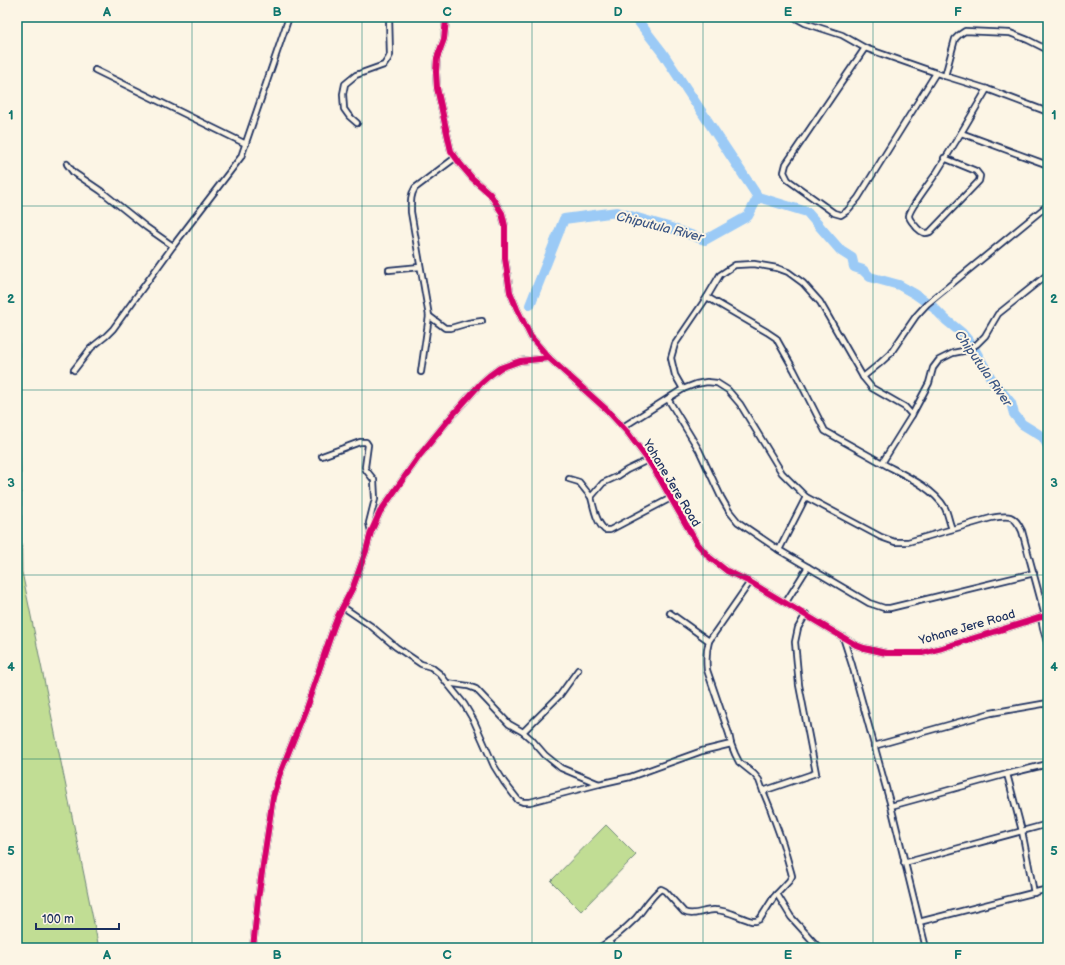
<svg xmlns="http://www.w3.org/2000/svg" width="1065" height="965" font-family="'Balsamiq Sans',sans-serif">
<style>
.green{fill:#c1dd94;stroke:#6e8679}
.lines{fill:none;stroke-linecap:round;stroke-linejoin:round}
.river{stroke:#9bcaf6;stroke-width:10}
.minor-casing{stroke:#1b2f5e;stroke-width:8}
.minor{stroke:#fcf5e5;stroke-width:4.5}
.cycleway-casing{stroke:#fcf5e5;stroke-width:8}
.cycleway{stroke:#d6006c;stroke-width:6}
.grid{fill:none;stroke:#0f766e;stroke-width:1;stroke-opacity:0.55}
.labels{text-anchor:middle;stroke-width:4;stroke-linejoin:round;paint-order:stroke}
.street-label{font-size:12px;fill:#1b2f5e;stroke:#fcf5e5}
.water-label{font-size:13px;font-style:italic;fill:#3b5684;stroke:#fcf5e5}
.neatline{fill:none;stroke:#0f766e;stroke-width:1.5}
.grid-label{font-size:13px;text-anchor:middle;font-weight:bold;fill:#0f766e}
</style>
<rect width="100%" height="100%" fill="#fcf5e5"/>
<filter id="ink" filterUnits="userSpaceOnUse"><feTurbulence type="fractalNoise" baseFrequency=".025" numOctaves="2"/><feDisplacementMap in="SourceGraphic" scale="8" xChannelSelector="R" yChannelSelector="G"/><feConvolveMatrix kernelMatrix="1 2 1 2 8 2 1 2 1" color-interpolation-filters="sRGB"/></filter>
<g filter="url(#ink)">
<g class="green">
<path d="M17,328L19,336L22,572L99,948H17Z"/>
<path d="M606,825L636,855L581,911L551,881Z"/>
</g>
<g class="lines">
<g class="river">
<path d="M635,17L662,52L758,197L807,212L841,251L852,258L854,267L863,270L870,277L899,285L915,294L932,306L946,320L962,333L972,345L992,380L1011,403L1014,414L1022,424L1043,437L1048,446"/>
<path d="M530,305L564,219L617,212L668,227L705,240L748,216L758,197"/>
</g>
<defs>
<g id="minor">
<path d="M445,17L446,20L444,39L437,58L436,72L437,88L451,151L461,165L472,178L490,194L502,213L505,226V258L510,292L517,309L531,337L549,358L607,410L628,433L648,460L660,479L696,542L709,557L727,571L750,582L856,645L864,648L886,653H922L942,648L1048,615"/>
<path d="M794,17L805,23L842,35L865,48L945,76L987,89L961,133L1048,165"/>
<path d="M865,48L786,164L784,172L788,180L834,213L841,215L847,211L858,198L936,73"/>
<path d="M95,70L246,144"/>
<path d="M945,76L955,39L959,35L965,31L1010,33L1028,40L1048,50"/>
<path d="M987,89L1048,112"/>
<path d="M357,123L349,116L344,109L343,94L345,84L356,75L384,65L388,59L390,55L389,17"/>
<path d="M944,158L976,171L980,176L979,181L930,232C925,234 922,233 917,228C915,225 909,220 909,216C909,209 932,180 937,172C945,159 953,146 961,133"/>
<path d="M67,164L73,172L101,191L146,227L173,246"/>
<path d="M389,270L420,267"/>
<path d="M707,297L767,332L776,338L794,370L825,431L882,463"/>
<path d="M429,316L445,328H451L468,323L482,321"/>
<path d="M74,370L91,348L106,336L113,329L173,246L241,157L289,17"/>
<path d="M421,372L429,316L411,212C411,203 410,196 415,188L455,158"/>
<path d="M863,377L879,364L890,354L916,316L927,304L1048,205"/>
<path d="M683,389L675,375L671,358L675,344L707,297L720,275L735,265L754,264L777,268L788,272L803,283L820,302L863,377L872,388L905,407L912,415L882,463C902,474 933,487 945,508C948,514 949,522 952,529"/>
<path d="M668,399L699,450L721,497L729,511L738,522L779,550L869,603L884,608H890L1034,573"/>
<path d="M912,415L929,383L933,368L939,360L953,353L968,350L977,344L985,336L998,314L1048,274"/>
<path d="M623,427L683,389L696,384L707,382L717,383L728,390L740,404L782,473L806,497L881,537L895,542H908L991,518C1009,515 1014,514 1022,531L1045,616"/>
<path d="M322,456L360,442H366L368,445L365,467L366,470L374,480L375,499L369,523L371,532"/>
<path d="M648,460L627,470L618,476L603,483L591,497C594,508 596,522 605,530H610L671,498"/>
<path d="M569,479L579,482L591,497"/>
<path d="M779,550L806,497"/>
<path d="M786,602L808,567"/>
<path d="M343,607L371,626L396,647L421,664L431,667L440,674L447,683L468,686L476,689L509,724L523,732L532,740L545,755L561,768L599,784L630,777L702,751L731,744L729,734L707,670C706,660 706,651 709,641L750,582"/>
<path d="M670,613L709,641"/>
<path d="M1041,617L1043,628L1048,645"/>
<path d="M843,637L852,665L891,806L926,948"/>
<path d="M447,683L464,704L474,721L494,766L504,782L518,800L523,802H530L599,784"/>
<path d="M523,732L560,695L578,670"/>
<path d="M731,744L735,754L739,762L754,774L759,780L763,791L816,773L799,685L795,642L798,628L806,614"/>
<path d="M874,746L991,713L1048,703"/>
<path d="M1007,774L1048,764"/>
<path d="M891,806L1007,774L1022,831L1034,893"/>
<path d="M904,863L1048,824"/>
<path d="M777,894L791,917L819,948"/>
<path d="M919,922L1048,889"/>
<path d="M609,941L613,948"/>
<path d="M253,948L258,899L273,797L279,776L305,711L333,629L338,616L353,587L366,551L371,532L380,512L420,455L450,418L481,383L489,376L500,368L520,361L549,358"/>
<path d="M599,948C613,939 625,929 636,918C644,909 651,896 661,889L665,891L684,912C694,917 705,909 715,910C728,910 740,918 752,921H756L760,919L774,897L789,881L792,876L791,872L783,844L770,808L763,791"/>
</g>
</defs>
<use href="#minor" class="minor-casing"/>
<use href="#minor" class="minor"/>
<defs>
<g id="cycleway">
<path d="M445,17L446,20L444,39L437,58L436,72L437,88L451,151L461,165L472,178L490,194L502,213L505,226V258L510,292L517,309L531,337L549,358L607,410L628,433L648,460L660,479L696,542L709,557L727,571L750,582L856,645L864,648L886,653H922L942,648L1048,615"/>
<path d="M253,948L258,899L273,797L279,776L305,711L333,629L338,616L353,587L366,551L371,532L380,512L420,455L450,418L481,383L489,376L500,368L520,361L549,358"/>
</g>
</defs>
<use href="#cycleway" class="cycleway-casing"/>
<use href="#cycleway" class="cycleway"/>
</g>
</g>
<path class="grid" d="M192,17V948M362,17V948M532,17V948M703,17V948M873,17V948M17,206H1048M17,390H1048M17,575H1048M17,759H1048"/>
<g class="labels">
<g class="street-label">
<text transform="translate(672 483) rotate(59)" y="4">Yohane Jere Road</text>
<text transform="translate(967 627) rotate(-16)" y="4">Yohane Jere Road</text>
</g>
<g class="water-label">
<text transform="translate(660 226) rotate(14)" y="5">Chiputula River</text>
<text transform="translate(984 368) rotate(55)" y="5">Chiputula River</text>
</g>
</g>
<rect width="1065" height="965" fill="none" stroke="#fcf5e5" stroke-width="44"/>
<path d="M36 923v6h83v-6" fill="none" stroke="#1b2f5e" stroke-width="2"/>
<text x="42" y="923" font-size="12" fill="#1b2f5e" stroke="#fcf5e5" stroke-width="3" paint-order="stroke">100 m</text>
<rect x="22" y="22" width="1021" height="921" class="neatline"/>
<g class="grid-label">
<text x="107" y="16">A</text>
<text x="277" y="16">B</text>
<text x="447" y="16">C</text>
<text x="618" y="16">D</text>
<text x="788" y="16">E</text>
<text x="958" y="16">F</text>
<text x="11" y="119">1</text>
<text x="1054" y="119">1</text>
<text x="11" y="303">2</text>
<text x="1054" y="303">2</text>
<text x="11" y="487">3</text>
<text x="1054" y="487">3</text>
<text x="11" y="671">4</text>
<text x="1054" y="671">4</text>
<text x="11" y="855">5</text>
<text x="1054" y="855">5</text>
<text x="107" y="959">A</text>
<text x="277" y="959">B</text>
<text x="447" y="959">C</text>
<text x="618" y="959">D</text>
<text x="788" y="959">E</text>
<text x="958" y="959">F</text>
</g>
</svg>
